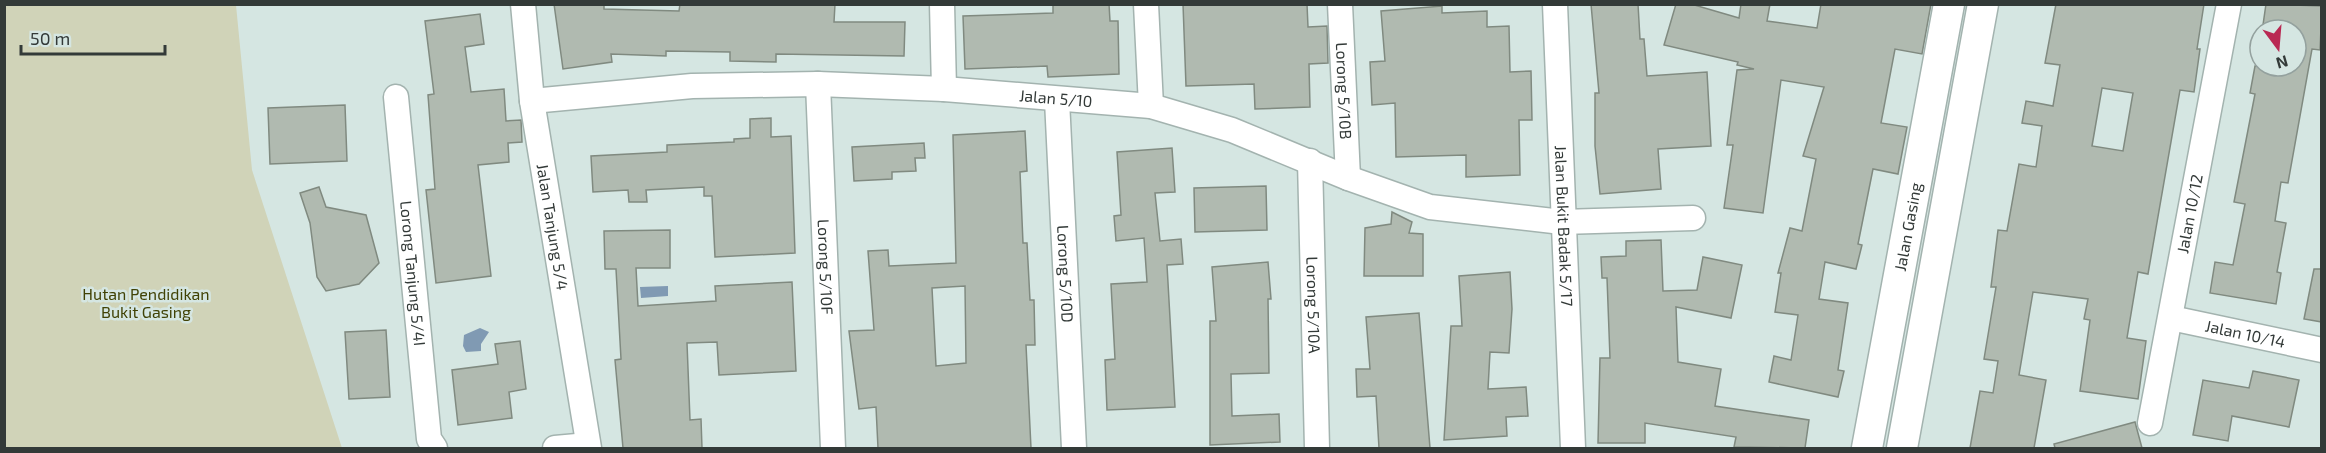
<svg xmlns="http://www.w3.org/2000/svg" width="2326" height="453" font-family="'Exo 2',sans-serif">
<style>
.green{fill:#d0d3b8}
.water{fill:#809ab3}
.building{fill:#b0bab0;stroke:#808a80;stroke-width:1.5;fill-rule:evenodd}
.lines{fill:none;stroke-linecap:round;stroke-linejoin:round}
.minor-casing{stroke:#a3b3af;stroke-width:27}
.major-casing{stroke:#a3b3af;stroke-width:33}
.minor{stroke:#fff;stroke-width:24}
.major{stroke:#fff;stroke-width:30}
.labels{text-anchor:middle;stroke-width:5;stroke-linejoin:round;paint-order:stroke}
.street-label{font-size:16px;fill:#333a38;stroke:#d5e6e2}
.park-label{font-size:16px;fill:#404205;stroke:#d5e6e2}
</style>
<rect width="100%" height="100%" fill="#d5e6e2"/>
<path class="green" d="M4,5H236L252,170L342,448H5Z"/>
<g class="water">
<path d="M668,286V296L641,298L640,287Z"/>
<path d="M480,328L489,332L481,344V351L466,352L463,346L464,335Z"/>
</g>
<g class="building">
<path d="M554,4H604V9L679,11L680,4H835L834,22H905L904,56L776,54V62L730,61V52L666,51V56L611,54L612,62L563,69Z"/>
<path d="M1053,4H1109L1110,21H1118L1119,74L1048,77L1047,66L965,69L963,16L1053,13Z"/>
<path d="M1183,4H1307L1308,27L1327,26L1328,63L1309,64L1310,107L1255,109L1254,84L1186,86Z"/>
<path d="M1591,4H1638L1640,39H1644L1647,76L1707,72L1711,146L1658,149L1661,189L1600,194L1595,146V93H1599Z"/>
<path d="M1676,4H1691L1739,18L1741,4H1770L1767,21L1817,28L1821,4H1931L1922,54L1895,49L1881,123L1907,127L1898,174L1873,169L1858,244L1862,245L1856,269L1825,262L1819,299L1848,303L1838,370L1844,371L1838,397L1769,382L1774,356L1791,360L1798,315L1775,312L1781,273H1778L1790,228L1802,231L1816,159L1803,156L1824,87L1781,80L1763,213L1724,208L1733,145H1727L1737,70L1754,69L1737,65L1738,62L1664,45Z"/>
<path d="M2056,4H2204L2197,49H2200L2194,92L2180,90L2148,274L2138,272L2127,338L2146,341L2138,399L2080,391L2090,320L2084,319L2088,299L2033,292L2019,375L2046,380L2034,448H1970L1980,391L1993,393L1998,361L1984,359L1996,287H1991L1998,230L2007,231L2019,164L2036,167L2042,126L2022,123L2026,101L2053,106L2060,65L2045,63ZM2102,88L2133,93L2123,151L2092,146Z"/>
<path d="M2266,4L2322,6L2320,50L2312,49L2288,183L2281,182L2275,221L2286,223L2277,272L2281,273L2276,304L2210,293L2215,262L2233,265L2245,204L2234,202L2255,94L2250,93L2255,66H2296V30H2273L2274,27L2263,25Z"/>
<path d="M1442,6V13L1487,11V27L1509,26L1510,72L1531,71L1532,120H1519L1520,175L1466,177V155L1396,157L1395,103L1372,105L1370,62L1385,61L1381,11Z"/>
<path d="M480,14L484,44L465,47L471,92L504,89L506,121L521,120L522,142L508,143L509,162L478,165L491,276L436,283L426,190L435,189L428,95L434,94L425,21Z"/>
<path d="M345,105L347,161L270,164L268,108Z"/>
<path d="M771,118V137L791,136L795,253L715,257L712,196H704V187L646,190L647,202H629L628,190L593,192L591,156L667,152V145L734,142V139L750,138V119Z"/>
<path d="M1025,131L1027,171L1020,172L1023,243H1027L1030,300H1034L1035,345H1026L1031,448H878L876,407L859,409L849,331L874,330L868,251L888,250L889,266L956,263L953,135ZM965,286L966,363L936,366L932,288Z"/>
<path d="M924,143L925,158H915L916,171L892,172V179L854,181L852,147Z"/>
<path d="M1172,148L1175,192L1155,193L1160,241L1181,239L1183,264L1167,265L1175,407L1107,410L1105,360L1115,359L1111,284L1147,282L1144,238L1116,241L1114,216L1121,215L1117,152Z"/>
<path d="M1266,186L1267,230L1195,232L1194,188Z"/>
<path d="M319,187L326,207L366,215L379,263L359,284L326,291L317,277L310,223L300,193Z"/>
<path d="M1392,212L1412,222L1409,233L1423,234V276H1364L1365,228L1391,224Z"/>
<path d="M670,230V268H636L638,306L716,301L715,286L792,282L796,371L719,375L717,342L687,343L690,420L701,419L702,448H623L615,360L621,359L616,269H605L604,231Z"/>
<path d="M1661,240L1663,291L1697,290L1703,257L1742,265L1731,318L1676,307L1678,362L1721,369L1715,406L1809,420L1805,448L1734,447L1736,437L1645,423V443H1598L1600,358H1610L1607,278H1602L1601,257L1626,256V241Z"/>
<path d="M1268,262L1271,299H1268L1269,373L1231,374L1232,416L1279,414L1280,442L1210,445V321H1216L1212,267Z"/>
<path d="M2314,269H2322V322L2304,319Z"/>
<path d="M1510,272L1512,309L1509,353L1490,352L1488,389L1526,387L1528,416L1506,417L1507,436L1444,440L1451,326H1462L1459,276Z"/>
<path d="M1419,313L1430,448H1379L1376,396L1357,397L1356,369H1370L1366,317Z"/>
<path d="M386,330L390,397L349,399L345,332Z"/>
<path d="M520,341L526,389L509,392L512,418L458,425L452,370L498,364L495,344Z"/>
<path d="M2253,371L2299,380L2289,427L2232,416L2228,441L2193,435L2203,380L2249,388Z"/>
<path d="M2135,422L2142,448H2055L2054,444Z"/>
</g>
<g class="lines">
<defs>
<g id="minor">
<path id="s1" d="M523,4L532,101L589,448"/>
<path d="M942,4L944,89"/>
<path d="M1146,4L1151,106"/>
<path id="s2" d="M1340,4L1348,178"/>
<path id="s3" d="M1555,4L1573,448"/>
<path id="s4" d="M818,84L833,448"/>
<path id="s5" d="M396,97L429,439L435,448"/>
<path id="s6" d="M1057,100L1074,448"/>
<path id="s7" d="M532,101L692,86L818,84L944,89L1151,106L1232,130L1348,178L1430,207L1562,222L1693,218"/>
<path id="s8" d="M1310,161L1317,448"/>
<path id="s9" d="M2171,318L2322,350"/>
<path id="s10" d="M2150,423L2229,4"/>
<path d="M555,448L588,445"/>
</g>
<g id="major">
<path id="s11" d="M1867,448L1949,4"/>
<path d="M1902,448L1983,4"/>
</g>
</defs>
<use href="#minor" class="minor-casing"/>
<use href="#major" class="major-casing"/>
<use href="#minor" class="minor"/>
<use href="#major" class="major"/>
</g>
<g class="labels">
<g class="street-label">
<text dy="6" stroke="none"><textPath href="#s2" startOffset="87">Lorong 5/10B</textPath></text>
<text dy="6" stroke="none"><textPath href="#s7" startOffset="525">Jalan 5/10</textPath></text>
<text dy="6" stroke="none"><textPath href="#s10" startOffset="213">Jalan 10/12</textPath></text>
<text dy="6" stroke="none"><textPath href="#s11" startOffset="225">Jalan Gasing</textPath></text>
<text dy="6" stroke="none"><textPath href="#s1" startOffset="225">Jalan Tanjung 5/4</textPath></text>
<text dy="6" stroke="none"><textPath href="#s3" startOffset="222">Jalan Bukit Badak 5/17</textPath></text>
<text dy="6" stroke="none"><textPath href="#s4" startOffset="183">Lorong 5/10F</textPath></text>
<text dy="6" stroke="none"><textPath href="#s5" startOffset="177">Lorong Tanjung 5/4I</textPath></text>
<text dy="6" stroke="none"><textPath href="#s6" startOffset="174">Lorong 5/10D</textPath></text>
<text dy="6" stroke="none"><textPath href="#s8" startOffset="144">Lorong 5/10A</textPath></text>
<text dy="6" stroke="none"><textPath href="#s9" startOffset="76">Jalan 10/14</textPath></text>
</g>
<g class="park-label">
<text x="146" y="300">Hutan Pendidikan<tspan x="146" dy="18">Bukit Gasing</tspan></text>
</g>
</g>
<rect width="2326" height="453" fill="none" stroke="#333a38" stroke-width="12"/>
<g transform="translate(2278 48) rotate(164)"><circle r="28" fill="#d5e6e2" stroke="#94a19e" stroke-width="1.5"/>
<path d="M0-4.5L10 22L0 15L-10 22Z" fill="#b92953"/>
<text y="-9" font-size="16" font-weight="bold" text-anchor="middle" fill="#333a38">N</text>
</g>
<path d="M21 45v9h144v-9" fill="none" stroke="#333a38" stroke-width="3"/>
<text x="30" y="45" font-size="18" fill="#333a38" stroke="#d5e6e2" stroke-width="4.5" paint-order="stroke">50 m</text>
</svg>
